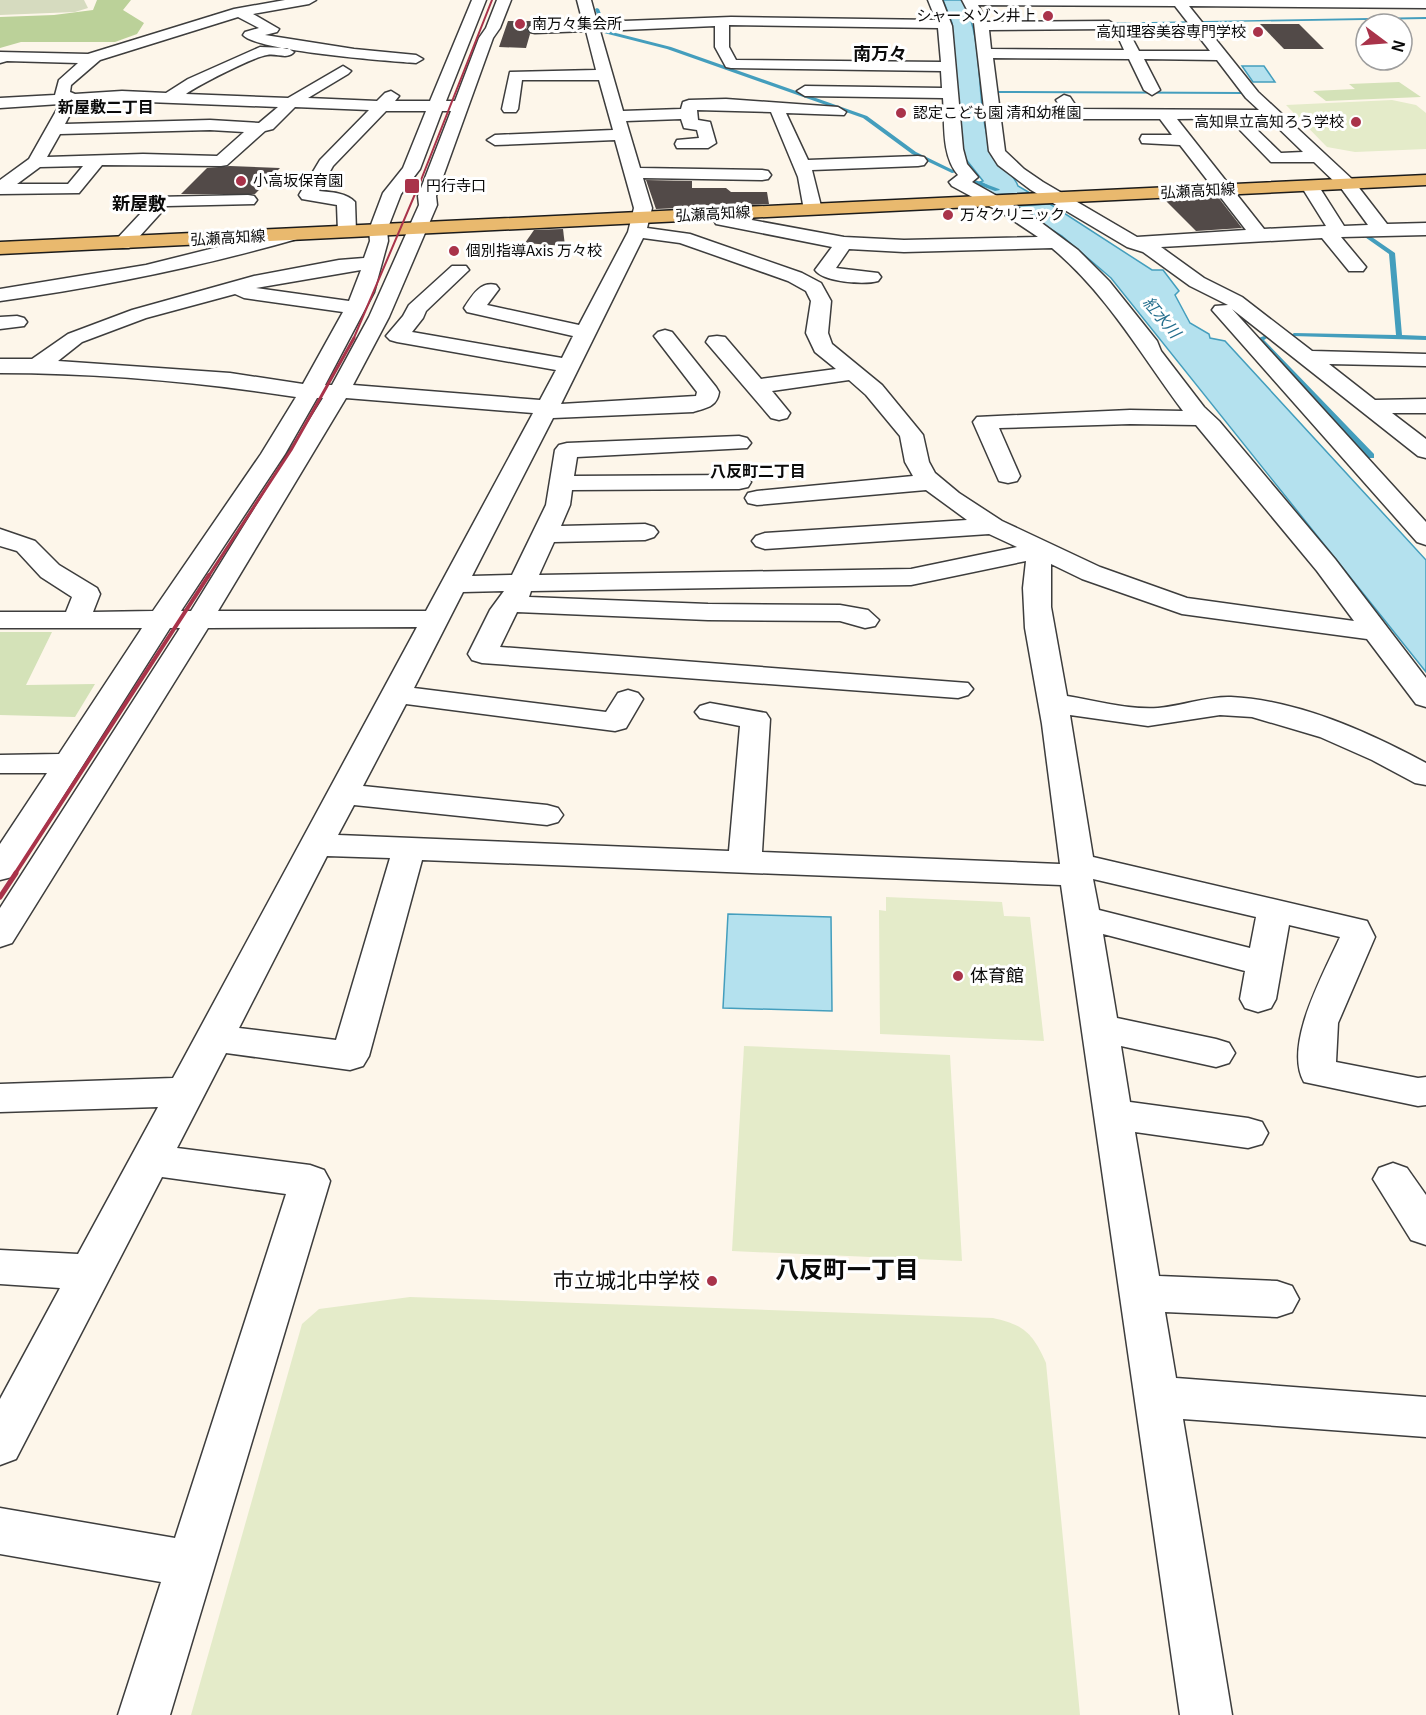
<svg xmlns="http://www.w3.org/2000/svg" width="1426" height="1715" font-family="Georgia,'Noto Sans JP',serif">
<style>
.green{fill:#d4e2b8}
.forest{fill:#bbd199}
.cemetery{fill:#d6dbbf}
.pitch{fill:#e4ebc9}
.water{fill:#b4e1ee;stroke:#449ebd;stroke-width:1.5}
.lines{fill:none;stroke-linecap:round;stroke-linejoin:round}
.stream{fill:#449ebd;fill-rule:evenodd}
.building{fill:#524a48}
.minor-casing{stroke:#3d3d3d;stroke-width:3}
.major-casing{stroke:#1b1b1b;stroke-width:3}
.minor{fill:#fff;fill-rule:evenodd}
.major{fill:#e9b96e;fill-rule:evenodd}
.rail-far3{stroke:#a9334a;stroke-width:2}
.rail-far2{stroke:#a9334a;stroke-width:3}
.rail-far1{stroke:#a9334a;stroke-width:4}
.rail{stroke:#a9334a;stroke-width:5}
.poi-dot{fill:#a9334a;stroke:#fff;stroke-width:2}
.labels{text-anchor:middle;stroke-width:6;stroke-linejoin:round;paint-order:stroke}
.far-poi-label{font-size:15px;fill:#0a0a0a;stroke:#fff;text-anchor:start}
.far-street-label{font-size:15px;fill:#0a0a0a;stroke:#fff}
.far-neighbourhood-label{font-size:16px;font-weight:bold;fill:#0a0a0a;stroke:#fff}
.far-water-label{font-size:16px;font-style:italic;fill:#236e8d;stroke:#fff}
.far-quarter-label{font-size:18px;font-weight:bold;fill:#0a0a0a;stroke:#fff}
.poi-label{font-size:18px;fill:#0a0a0a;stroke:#fff;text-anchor:start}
.near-poi-label{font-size:21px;fill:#0a0a0a;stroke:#fff;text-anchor:end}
.near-neighbourhood-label{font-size:24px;font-weight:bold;fill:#0a0a0a;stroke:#fff}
</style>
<rect width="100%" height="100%" fill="#fdf6ea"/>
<g class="green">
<path d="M1399,82L1421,97L1326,101L1313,91L1355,89L1349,84Z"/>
<path d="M0,632H52L26,685L95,684L75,717L0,715Z"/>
</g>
<path class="forest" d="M97,0H131L123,10L144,23L137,34L115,42H21L0,48V17L54,15L93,10Z"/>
<path class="cemetery" d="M0,0H84L88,8L75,12L0,15Z"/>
<g class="pitch">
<path d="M1392,100L1416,105L1426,113V149L1355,152L1327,147L1286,105Z"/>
<path d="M886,897L1002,902L1004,916L1030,917L1044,1041L880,1034L879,910L886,911Z"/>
<path d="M744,1046L950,1055L962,1261L732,1251Z"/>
<path d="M410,1297L993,1318C1025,1325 1033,1334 1046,1363L1080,1715H191L302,1324L319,1309Z"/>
</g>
<g class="water">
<path d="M943,0H963C986,46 974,101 991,149C996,166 1013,171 1018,186L1030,193L992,195L975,186L986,185L980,182L983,181L961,153L952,23Z"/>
<path d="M1242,66H1264L1275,82H1253Z"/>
<path d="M1050,204L1152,270H1163L1179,291L1175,295L1190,323L1209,334L1210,338L1225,341L1426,560V672L1111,278L1062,236L1014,206Z"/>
<path d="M728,914L831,917L832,1011L723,1008Z"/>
</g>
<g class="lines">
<g class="stream">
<path d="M597,8L599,9L608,31L671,47L867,116L916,152L957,172L952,173L912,154L863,118L667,49L604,33L595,9Z"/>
<path d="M1426,17V19L1099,24L1097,23Z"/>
<path d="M994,91L1243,92L1245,93L1243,94L996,93Z"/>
<path d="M975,180L999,189L1000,190L995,191L973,183L972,182Z"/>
<path d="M1362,233H1366L1395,253L1402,335L1426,336V340L1292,336L1291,335L1294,333L1396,335L1389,254L1362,235Z"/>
<path d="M1264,336L1267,338L1264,340L1374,454V458H1368L1256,339Z"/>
</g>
</g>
<g class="building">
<path d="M508,21H535L526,28L530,34L526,48L499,47Z"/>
<path d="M1260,24H1299L1324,49H1284Z"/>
<path d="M230,166L280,168L255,194H181L207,168Z"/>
<path d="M646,180L692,181V188H726L731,192H767L769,204L656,209Z"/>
<path d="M1218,197L1242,228L1196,231L1165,200Z"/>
<path d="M563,229L565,246L525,243L534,230Z"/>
</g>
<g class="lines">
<defs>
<g id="minor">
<path d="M285,0H316L309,4L253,14L279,29L277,32L265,35L354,49L416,55L423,59L416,63C388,61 257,51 243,35L245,32L259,28L238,17L100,60L71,85L70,92L75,94L122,91L166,93L188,79L260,47L287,48L294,52C287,60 277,53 267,55C253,57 199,85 186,94L288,98L343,66L351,71L348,74L308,98L377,101L385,93L391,91L399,96L395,101H430L472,0H486L446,101H455L479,38L486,28L497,0H511L500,28L493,38L436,196L437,205L389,317L353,385L540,400L556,370L397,342L390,340L386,336L403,316L409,305L452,266H466L469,270L426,311L423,318L412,332L562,358L573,336L467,312L464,308C472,296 480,281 496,285L499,289L487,305L579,325L628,232L634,208L615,140L495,145L487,140L495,135L613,130L599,80H522L518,109L516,112H504L502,109L510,72L596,70L586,31L535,33L530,32L528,29L530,26L583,23L577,0H591L597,22L731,17L936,20L928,0H942L952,26L963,149L967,164L978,177L972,182L1031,215L1078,250L1109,281L1157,341L1161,351L1204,407L1219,421L1335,559L1426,678V707L1416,704L1367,639L1182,614L1082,579L1051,564V607L1067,696C1097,701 1128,710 1158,708C1183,706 1206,696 1231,697C1298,700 1368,732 1426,763V785L1415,783L1372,760L1320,737L1252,717L1220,715L1148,726L1070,715L1093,857L1367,921L1375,937L1338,1023L1336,1062L1418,1078L1426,1077V1105L1418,1106L1304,1082C1283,1045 1324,973 1340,937L1289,925L1276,999L1271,1008L1258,1012L1245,1008L1240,999L1245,971L1103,934L1117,1018L1216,1039L1229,1043L1235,1053L1229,1063L1216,1067L1121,1046L1130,1102L1248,1118L1262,1122L1268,1133L1262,1144L1248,1148L1135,1132L1159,1276L1277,1281L1292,1286L1299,1299L1292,1312L1277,1317L1165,1312L1176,1378L1426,1397V1437L1183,1419L1232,1715H1180L1061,885L422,860L369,1056L363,1066L350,1070L226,1053L177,1148L310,1165L324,1170L330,1181L170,1715H118L161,1582L0,1554V1508L175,1538L286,1194L162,1177L16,1459L0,1465V1399L60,1288L0,1284V1250L78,1254L158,1107L0,1112V1084L173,1078L417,627L208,628L12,943L0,947V908L180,628H170L12,877L0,880V844L47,773H0V755L59,754L142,628H0V612H66L72,597L41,577L17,551L0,546V529L35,541L59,565L97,588L100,594L93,612L153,611L261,454L296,397C199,382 98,373 0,373V359H32L68,334L132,310L254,276L339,260L364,258L370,241L369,230L383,193L403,168L426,111H386L333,166L319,191C331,192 347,193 355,202L356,232L354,236H340L338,232L337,205L302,199L299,195L320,160L369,110L295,107L273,129L265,131L227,165L221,166L102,165L79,193L0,194V180L29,159L60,104L0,108V98L55,95L59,80L78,63L7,61L0,63V52L88,54L234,9ZM729,25L938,28L941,62L736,60L729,47ZM715,26V47L726,67L731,68L941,71L942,88L805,86L797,91L805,96L943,98C945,123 941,155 958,175L949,182L952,186L1002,213L1038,237L904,240L844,237L730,216L726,210H714L711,214L716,224L832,247L815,270C823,282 864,285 878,281L881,277L878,273L836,268L849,249L904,252L1052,248C1107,294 1141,355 1183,411L1130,410L977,417L973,422L999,481L1008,483L1017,481L1020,476L999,428L1130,424L1196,425L1317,571L1354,621L1187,598L1100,567L1002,521L959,493L935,473L929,462L923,435L919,430L882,385L832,344L828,333L831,301L821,283L802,273L690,234L647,228L652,208L643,178L762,180L768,179L771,175L768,171L762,170L640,168L626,121L681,119L684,128L697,130L699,138L677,140L675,144L677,148H708L716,143L710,122L698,120L697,110L771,112L798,177L804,210L807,214H819L822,210L812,170L918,166L924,165L927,161L924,157L918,156L808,160L786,113L844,115L846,112L838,107L726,99L689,100L683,102L681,109L623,111L600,31ZM122,101L278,107L259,123L210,120L65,124L76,103ZM442,111H451L418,196L419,205L369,317L332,385H325L374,292L388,241L387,230L401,194L420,169ZM210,130L244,132L217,156L143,154L47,157L60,134ZM83,166L68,184H17L40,167ZM643,238L680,243L788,281L806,291L811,301L806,333L815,352L836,369L761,379L725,337L717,336L709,337L706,342L771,418L779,420L787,418L790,413L772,391L849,380L866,395L900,436L905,462L913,476L757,491L748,493L745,498L748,503L757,505L926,490L967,520L765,533L756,536L752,541L756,546L765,549L989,534L1017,547L911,569L539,575L554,542L645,540L654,537L658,532L654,527L645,524L561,526L570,505L572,490L739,489L748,487L751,482L748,477L739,475L574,476L577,457L747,448L751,443L747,438L739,436L567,443L559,445L555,450L546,505L512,575L472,576L553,418L693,412C706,408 717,407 719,392L716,387L672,332L665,330L658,332L654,336L697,392L696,396L561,404ZM361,270L349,301L256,288ZM235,294L244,298L343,312L303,384L230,373L58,361L82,342L146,318ZM317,398H323L191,611H181L285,454ZM346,398L533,413L426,611H218ZM1026,561L1023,588L1025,628L1042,724L1060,864L762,852L770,719L766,713L710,703L700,706L695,712L700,718L740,726L729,851L338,835L354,805L547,825L558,822L563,815L558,808L547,805L363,786L406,704L615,731L626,728L643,699L638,693L628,690L618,693L606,712L414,688L463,592L504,591L490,610L468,654L472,660L482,663L958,698L968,695L973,689L968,683L500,647L517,612L708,620L840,621L865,628L875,626L879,620L868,610L840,605L708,604L529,597L531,591L911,585ZM327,856L390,858L336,1040L239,1028ZM1093,879L1256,917L1250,948L1099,910Z"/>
<path d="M962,0H1426V8L1189,6L1258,92L1353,180L1387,224L1426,223V235L1341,237L1366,267L1363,271H1349L1322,238L1161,247L1204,278L1242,297L1312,351L1426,354V366L1329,364L1375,400L1426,399V413H1392L1426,439V458L1418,456L1232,309L1426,522V545L1417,542L1212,310L1215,306L1228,305L1190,286L1143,252L1127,247L1031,190L998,165L989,151L974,23ZM978,5L1175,6L1210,51H1139L1131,36L1126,35L1119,39L1124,50L991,49L989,30L1109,29L1116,25L1109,21L987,22ZM993,58L1129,59L1144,90L1152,95L1160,90L1144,59L1217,60L1246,98L1259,110L1078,109L1070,97L1064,95L1056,100L1067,117L1073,119H1160L1172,135H1142L1140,139L1142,143L1180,145L1246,230L1137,237L1043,182L1024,169L1005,151ZM1268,118L1303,152L1281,153L1252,125L1246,123L1238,128L1271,162H1314L1341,188L1368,225L1344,226L1316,182H1304L1301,186L1326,226L1264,229L1177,119Z"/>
<path d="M248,195L254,196L257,200L254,204L167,206L129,248H115L112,244L156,197Z"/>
<path d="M290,229L297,231L299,235L297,239C199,267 101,287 0,301V289L146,265Z"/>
<path d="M17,316L24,318L27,322L24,326L0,329V317Z"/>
<path d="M1393,1163L1407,1168L1426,1195V1245L1411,1240L1373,1179L1379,1168Z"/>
</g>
<path id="major" d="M1426,175V185L0,254V242Z"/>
</defs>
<use href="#minor" class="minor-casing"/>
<use href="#major" class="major-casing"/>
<use href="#minor" class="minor"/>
<use href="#major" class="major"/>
<path class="rail-far3" d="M353,340L421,180L492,0"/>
<path class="rail-far2" d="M208,577L291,450L354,338"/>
<path class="rail-far1" d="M15,874L209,575"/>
<path class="rail" d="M0,897L16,873"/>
</g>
<g class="poi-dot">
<circle cx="1048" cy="16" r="6"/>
<circle cx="520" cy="24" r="6"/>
<circle cx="1258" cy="32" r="6"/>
<circle cx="901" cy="113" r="6"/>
<circle cx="1356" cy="122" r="6"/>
<circle cx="241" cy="181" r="6"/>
<rect x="404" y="178" width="16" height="16" rx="3"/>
<circle cx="948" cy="215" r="6"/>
<circle cx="454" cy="251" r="6"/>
<circle cx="958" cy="976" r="6"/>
<circle cx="712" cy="1281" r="6"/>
</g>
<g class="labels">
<g class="far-poi-label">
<text x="1036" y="21" text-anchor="end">シャーメゾン井上</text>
<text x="532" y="29">南万々集会所</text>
<text x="1246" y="37" text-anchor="end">高知理容美容専門学校</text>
<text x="913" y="118">認定こども園 清和幼稚園</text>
<text x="1344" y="127" text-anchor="end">高知県立高知ろう学校</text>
<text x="253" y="186">小高坂保育園</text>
<text x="426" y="191">円行寺口</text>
<text x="960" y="220">万々クリニック</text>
<text x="466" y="256">個別指導Axis 万々校</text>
</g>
<g class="far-street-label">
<text transform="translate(1198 191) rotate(-3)" y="5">弘瀬高知線</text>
<text transform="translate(713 214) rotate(-3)" y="5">弘瀬高知線</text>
<text transform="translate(228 238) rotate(-3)" y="5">弘瀬高知線</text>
</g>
<g class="far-neighbourhood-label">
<text x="106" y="113">新屋敷二丁目</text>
<text x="758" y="477">八反町二丁目</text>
</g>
<g class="far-water-label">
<text transform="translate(1162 317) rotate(50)" y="6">紅水川</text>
</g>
<g class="far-quarter-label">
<text x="880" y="60">南万々</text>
<text x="139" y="210">新屋敷</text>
</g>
<g class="poi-label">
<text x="970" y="982">体育館</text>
</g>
<g class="near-poi-label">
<text x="700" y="1288">市立城北中学校</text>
</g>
<g class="near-neighbourhood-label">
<text x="847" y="1278">八反町一丁目</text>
</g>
</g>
<g transform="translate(1384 42) rotate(106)"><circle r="28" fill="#ffffff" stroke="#9d9d9d" stroke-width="1.5"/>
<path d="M0-4.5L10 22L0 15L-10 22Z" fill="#a9334a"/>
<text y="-9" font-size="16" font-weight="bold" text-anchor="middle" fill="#0a0a0a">N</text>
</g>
</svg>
